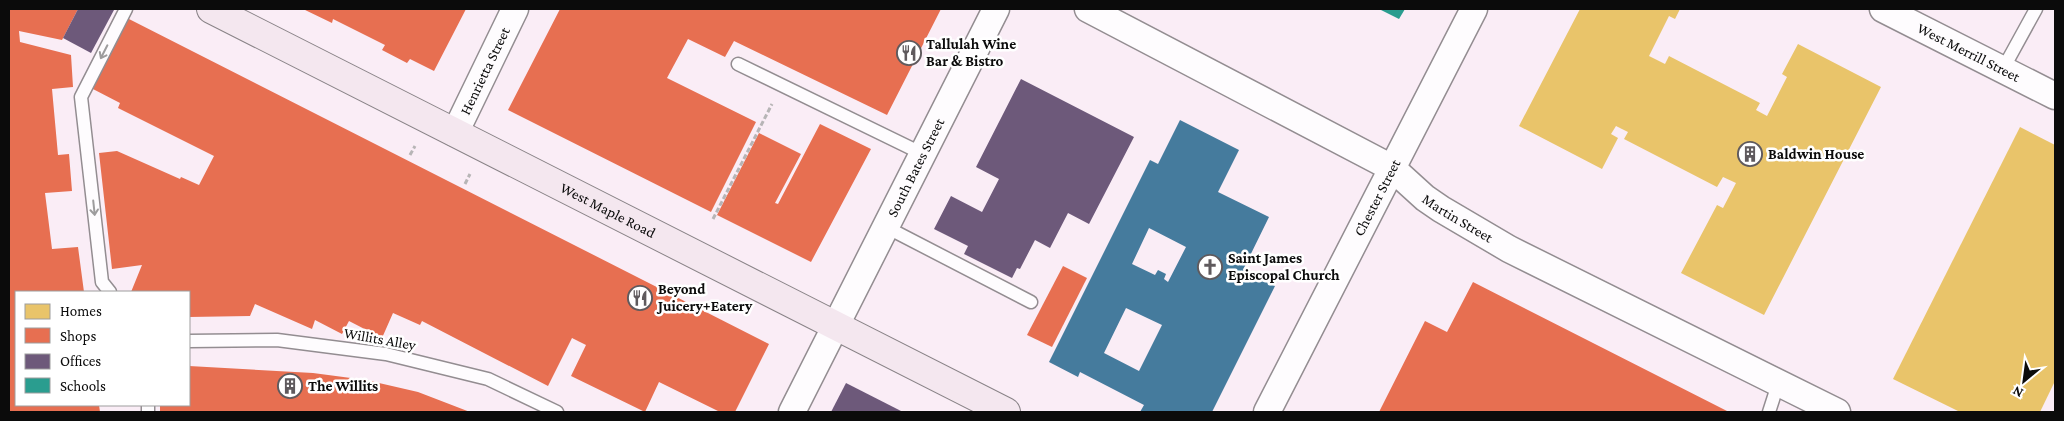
<svg xmlns="http://www.w3.org/2000/svg" width="2064" height="421" font-family="'Crimson Pro',serif">
<style>
.homes{fill:#e9c46a}
.shops{fill:#e76f51}
.offices{fill:#6d597a}
.schools{fill:#2a9d8f}
.public{fill:#457b9d;fill-rule:evenodd}
.lines{fill:none;stroke-linecap:round;stroke-linejoin:round}
.lane-casing{stroke:#938d91;stroke-width:15}
.street-casing{stroke:#938d91;stroke-width:29}
.secondary-casing{stroke:#898387;stroke-width:30}
.path{stroke:#b7b5b6;stroke-width:3;stroke-dasharray:5 2.5;stroke-linecap:butt}
.lane{stroke:#fefcfe;stroke-width:12}
.street{stroke:#fefcfe;stroke-width:26}
.secondary{stroke:#f4e7ef;stroke-width:28}
.oneway{stroke:#9d9c9d}
.labels{text-anchor:middle;stroke-width:5;stroke-linejoin:round;paint-order:stroke}
.poi-label{font-size:15px;font-weight:bold;fill:#0b0b0b;stroke:#fff;text-anchor:start}
.street-label{font-size:15px;fill:#0b0b0b;stroke:#fff}
</style>
<rect width="100%" height="100%" fill="#faedf6"/>
<g class="homes">
<path d="M1580,9H1680L1675,19L1669,16L1649,56L1665,64L1669,56L1760,103L1756,110L1767,116L1787,77L1782,74L1798,44L1881,87L1764,315L1681,273L1717,205L1723,208L1736,183L1723,177L1717,187L1624,139L1628,132L1616,126L1611,134L1618,138L1602,169L1519,126Z"/>
<path d="M2020,127L2055,145V381L2040,412H1960L1893,379Z"/>
</g>
<g class="shops">
<path d="M9,9H78L62,40L19,31L20,42L71,55L73,87L52,89L58,155L69,154L72,191L45,193L52,249L78,247L84,292H16V405H99L100,412H9Z"/>
<path d="M303,9H466L434,71L410,59L407,63L382,50L385,45L333,19L332,23Z"/>
<path d="M560,9L751,10L941,9L887,115L734,41L725,57L688,39L667,78L756,122L711,212L508,110Z"/>
<path d="M127,18L769,344L735,412H720L659,382L645,412L571,376L586,345L572,338L548,386L422,321L420,325L393,313L382,338L349,321L342,334L315,320L312,329L255,304L250,316L189,317V292H131L142,265L112,269L99,153L117,151L180,179L181,177L199,185L214,156L118,108L120,103L91,88Z"/>
<path d="M820,124L871,149L811,262L717,215L759,133L801,154L775,203L778,204Z"/>
<path d="M1063,266L1087,278L1052,347L1027,335Z"/>
<path d="M1473,282L1729,412H1379L1425,321L1447,332Z"/>
<path d="M189,366L313,373L366,380L418,392L470,412H160V405H189Z"/>
</g>
<g class="offices">
<path d="M78,9L114,10L91,53L63,38Z"/>
<path d="M1021,79L1134,137L1089,224L1068,213L1050,248L1035,240L1020,269L1017,268L1012,278L964,254L968,246L934,229L951,196L982,212L999,179L976,167Z"/>
<path d="M846,383L903,412H831Z"/>
</g>
<path class="schools" d="M1379,9H1405L1399,19Z"/>
<path class="public" d="M1180,120L1239,150L1218,192L1269,217L1243,270L1275,286L1212,412H1140L1144,405L1080,372L1078,377L1049,362L1150,160L1158,164ZM1149,228L1186,247L1168,282L1164,279L1166,274L1158,270L1155,275L1132,264ZM1126,308L1162,325L1139,371L1104,353Z"/>
<g class="lines">
<defs>
<g id="lane">
<path d="M738,64L923,154"/>
<path d="M2003,69L2036,9"/>
<path d="M886,227L1031,302"/>
<path d="M110,292L102,282L81,97L126,9"/>
<path d="M189,341L277,340L386,354L488,379L557,412"/>
<path d="M148,412V405"/>
<path d="M1769,412L1778,384"/>
</g>
<g id="street">
<path id="s1" d="M1088,9L1392,168L1425,198L1441,209L1509,249L1837,412"/>
<path id="s2" d="M1883,9L2055,96"/>
<path id="s3" d="M455,133L515,9"/>
<path id="s4" d="M792,412L996,9"/>
<path id="s5" d="M1267,412L1474,9"/>
</g>
<g id="secondary">
<path id="s6" d="M211,9L1006,412"/>
</g>
</defs>
<use href="#lane" class="lane-casing"/>
<use href="#street" class="street-casing"/>
<use href="#secondary" class="secondary-casing"/>
<g class="path">
<path d="M410,155L415,146"/>
<path d="M465,184L470,174"/>
<path d="M713,219L772,104"/>
</g>
<use href="#lane" class="lane"/>
<use href="#street" class="street"/>
<use href="#secondary" class="secondary"/>
</g>
<defs><path id="oneway-shaft" d="M-6 0H5M1.5-3L5.5 0L1.5 3" fill="none" stroke-width="1.6" stroke-linecap="round" stroke-linejoin="round" transform="scale(1.25)"/></defs>
<g class="oneway">
<use href="#oneway-shaft" transform="translate(104 52) rotate(117)"/>
<use href="#oneway-shaft" transform="translate(94 208) rotate(84)"/>
</g>
<defs>
<symbol id="restaurant-ring" viewBox="-11 -11 22 22"><circle r="9.5" fill="#fff" stroke="#5f5a5d" stroke-width="1.5"/><path d="M-5-6h1v4h1v-4h1v4h1v-4h1v5L-1.5 .5V6h-2V.5L-5-1ZM5-6V6H3V1.5H1.5Q1.5-4 5-6Z" fill="#5f5a5d"/></symbol>
<symbol id="building-ring" viewBox="-11 -11 22 22"><circle r="9.5" fill="#fff" stroke="#5f5a5d" stroke-width="1.5"/><path d="M-4-6H4V6H1V3H-1V6H-4ZM-2.5-4.3h1.7v1.8h-1.7ZM.8-4.3h1.7v1.8H.8ZM-2.5-1h1.7V.8h-1.7ZM.8-1h1.7V.8H.8Z" fill="#5f5a5d"/></symbol>
<symbol id="church-ring" viewBox="-11 -11 22 22"><circle r="9.5" fill="#fff" stroke="#5f5a5d" stroke-width="1.5"/><path d="M-1.2-6h2.4v3.5h3.3v2.4h-3.3V6h-2.4V-.1h-3.3v-2.4h3.3Z" fill="#5f5a5d"/></symbol>
</defs>
<g fill-rule="evenodd">
<use href="#restaurant-ring" x="895" y="39" width="28" height="28"/>
<use href="#building-ring" x="1736" y="140" width="28" height="28"/>
<use href="#church-ring" x="1196" y="253" width="28" height="28"/>
<use href="#restaurant-ring" x="626" y="284" width="28" height="28"/>
<use href="#building-ring" x="276" y="372" width="28" height="28"/>
</g>
<g class="labels">
<g class="poi-label">
<text x="926" y="49">Tallulah Wine<tspan x="926" dy="17">Bar &amp; Bistro</tspan></text>
<text x="1768" y="159">Baldwin House</text>
<text x="1228" y="263">Saint James<tspan x="1228" dy="17">Episcopal Church</tspan></text>
<text x="658" y="294">Beyond<tspan x="658" dy="17">Juicery+Eatery</tspan></text>
<text x="308" y="391">The Willits</text>
</g>
<g class="street-label">
<text dy="5" stroke="none"><textPath href="#s2" startOffset="96">West Merrill Street</textPath></text>
<text dy="5" stroke="none"><textPath href="#s3" startOffset="69">Henrietta Street</textPath></text>
<text dy="5" stroke="none"><textPath href="#s4" startOffset="274">South Bates Street</textPath></text>
<text dy="5" stroke="none"><textPath href="#s5" startOffset="241">Chester Street</textPath></text>
<text dy="5" stroke="none"><textPath href="#s6" startOffset="445">West Maple Road</textPath></text>
<text dy="5" stroke="none"><textPath href="#s1" startOffset="426">Martin Street</textPath></text>
<text transform="translate(380 339) rotate(10)" y="5">Willits Alley</text>
</g>
</g>
<rect width="2064" height="421" fill="none" stroke="#0b0b0b" stroke-width="20"/>
<rect x="15" y="291" width="175" height="115" fill="#ffffff" stroke="#9d9d9d"/>
<rect x="25" y="304" width="25" height="15" fill="#e9c46a" stroke="#9d9d9d"/>
<text x="60" y="316" font-size="15" fill="#0b0b0b">Homes</text>
<rect x="25" y="328" width="25" height="15" fill="#e76f51" stroke="#9d9d9d"/>
<text x="60" y="341" font-size="15" fill="#0b0b0b">Shops</text>
<rect x="25" y="354" width="25" height="15" fill="#6d597a" stroke="#9d9d9d"/>
<text x="60" y="366" font-size="15" fill="#0b0b0b">Offices</text>
<rect x="25" y="378" width="25" height="15" fill="#2a9d8f" stroke="#9d9d9d"/>
<text x="60" y="391" font-size="15" fill="#0b0b0b">Schools</text>
<g transform="translate(2024 381) rotate(209)" stroke="#ffffff" stroke-width="4" paint-order="stroke">
<path d="M0-4L9 19L0 12L-9 19Z" fill="#0b0b0b"/>
<text y="-8" font-size="14" font-weight="bold" text-anchor="middle" fill="#0b0b0b">N</text>
</g>
</svg>
